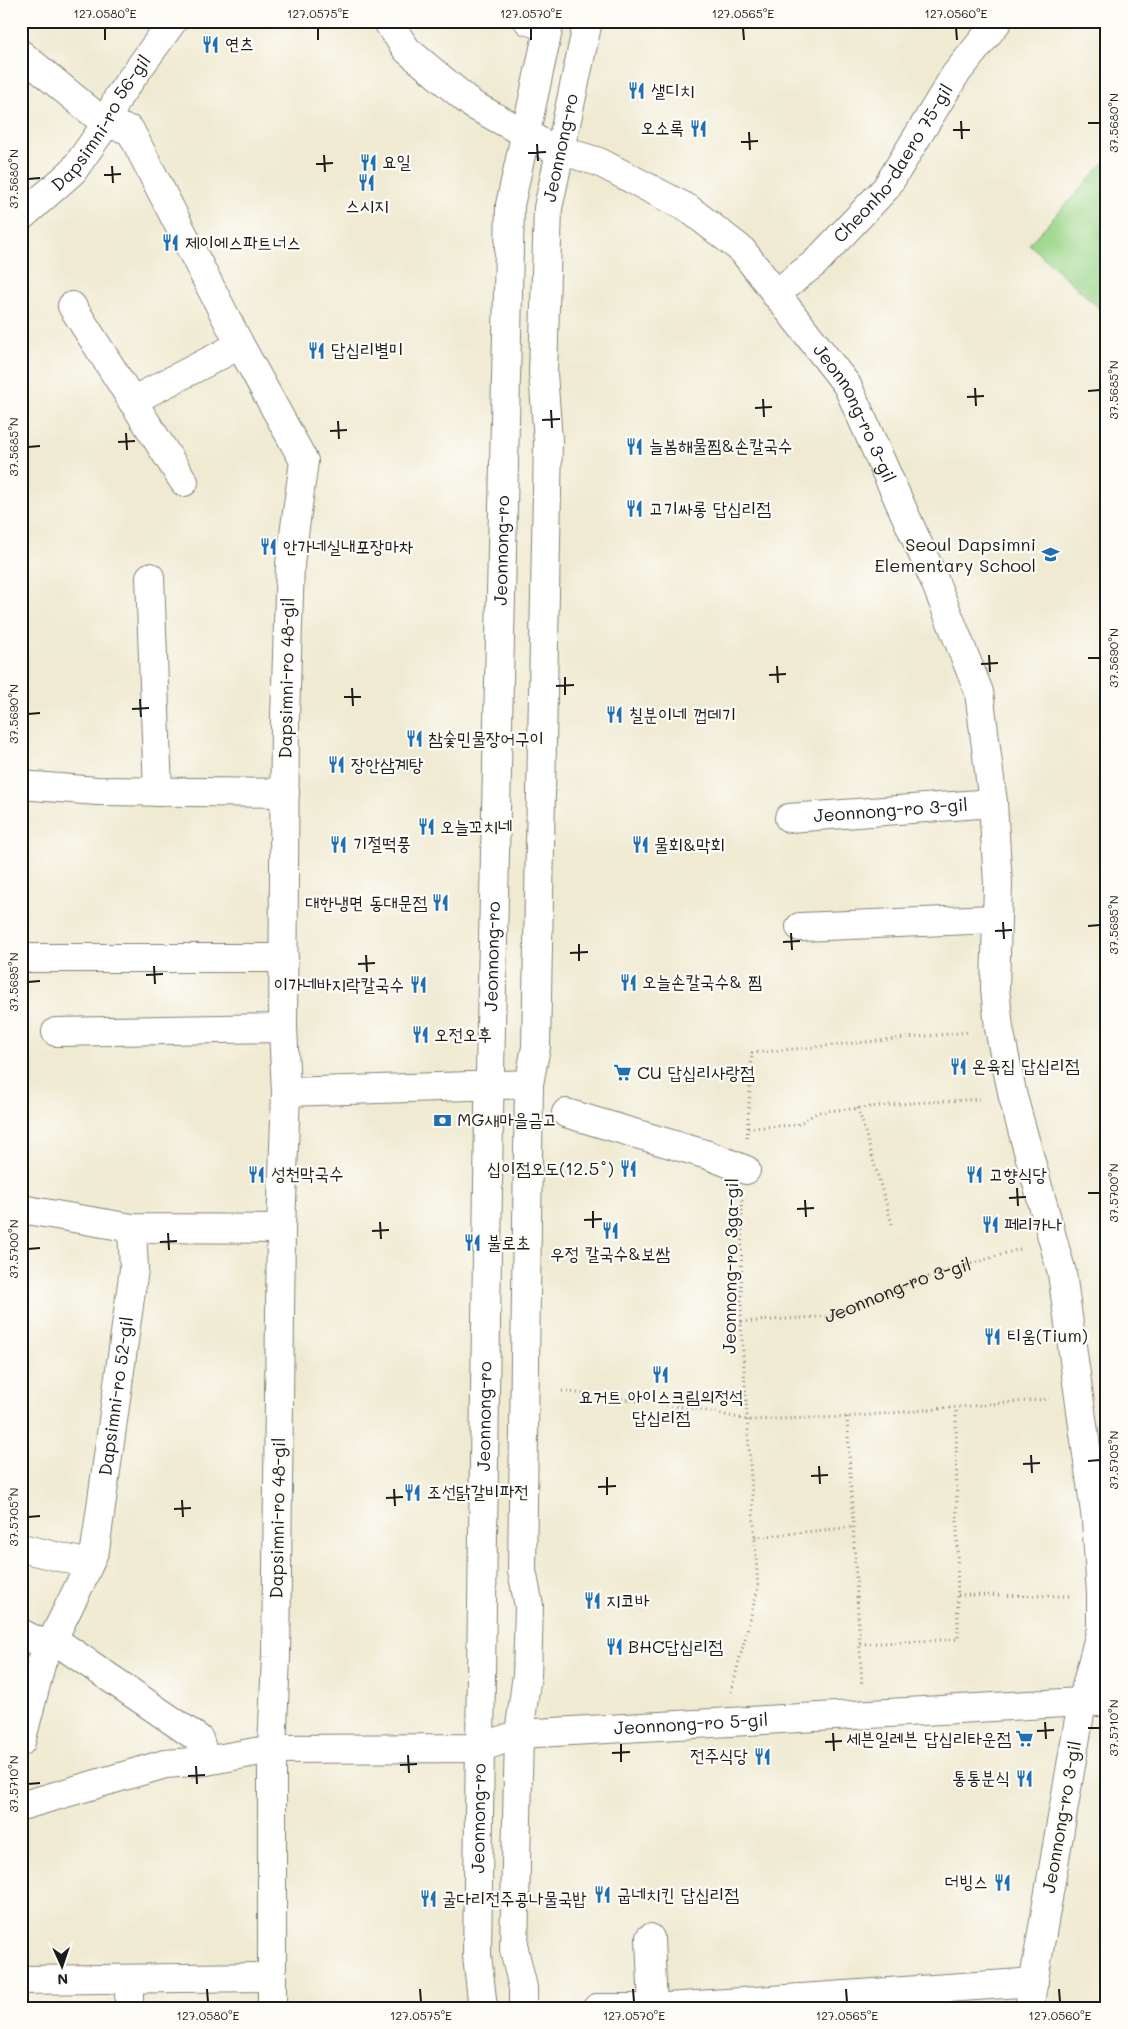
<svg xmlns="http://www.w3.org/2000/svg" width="1128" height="2029" font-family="Mali,'Poor Story',sans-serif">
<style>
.green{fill:#9ad689;stroke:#5b7952}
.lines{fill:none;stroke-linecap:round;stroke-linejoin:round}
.minor-casing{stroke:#868376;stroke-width:30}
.major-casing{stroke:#868376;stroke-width:30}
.path{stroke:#868376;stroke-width:3;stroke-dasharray:1 4;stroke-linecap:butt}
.minor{stroke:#fff;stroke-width:28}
.major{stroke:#fff;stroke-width:28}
.ticks{fill:none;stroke:#1c1c1c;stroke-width:2}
.labels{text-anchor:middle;stroke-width:4.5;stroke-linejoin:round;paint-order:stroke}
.poi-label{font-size:18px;fill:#1c1c1c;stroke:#fdfcf7;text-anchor:start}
.street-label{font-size:18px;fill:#1c1c1c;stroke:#fdfcf7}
.neatline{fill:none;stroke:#1c1c1c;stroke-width:2}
.ticks-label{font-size:12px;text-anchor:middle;fill:#1c1c1c}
</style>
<rect width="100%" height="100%" fill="#fdfcf7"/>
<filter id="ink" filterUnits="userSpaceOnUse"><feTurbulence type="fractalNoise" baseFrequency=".02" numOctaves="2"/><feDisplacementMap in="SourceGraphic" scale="10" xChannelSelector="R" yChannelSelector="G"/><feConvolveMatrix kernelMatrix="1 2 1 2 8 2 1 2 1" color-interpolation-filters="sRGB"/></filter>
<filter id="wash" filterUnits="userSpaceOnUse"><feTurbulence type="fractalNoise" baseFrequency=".0096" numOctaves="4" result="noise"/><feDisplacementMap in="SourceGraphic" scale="20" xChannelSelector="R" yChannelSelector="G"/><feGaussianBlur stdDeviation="1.12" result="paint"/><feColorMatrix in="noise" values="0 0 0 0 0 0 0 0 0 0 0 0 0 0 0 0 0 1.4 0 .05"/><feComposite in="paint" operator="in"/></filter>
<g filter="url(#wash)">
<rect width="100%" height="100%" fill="#efead1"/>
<path class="green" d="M1107,160V315L1029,244Z"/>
</g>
<g filter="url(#ink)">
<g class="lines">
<defs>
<g id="minor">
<path id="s2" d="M387,21L407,50L473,105L550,147L599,162L689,209L742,250L847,385L933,577L979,692L993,803L998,884L995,988L999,1028L1013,1097L1062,1273L1096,1520L1101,1593V1629L1082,1702L1029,2008"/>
<path d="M528,21L548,27"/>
<path d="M21,54L106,124L130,130L240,345L304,461L290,564L285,717L283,1028L286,1092L281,1229L276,1657L272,1749V2008"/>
<path id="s3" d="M21,217L73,171L106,124L118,97L173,21"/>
<path id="s4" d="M775,294L815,263L886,188L955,75L998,21"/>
<path d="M72,306L184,482"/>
<path d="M132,401L240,345"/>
<path d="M150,577L158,792"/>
<path d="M21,785L97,791L285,793"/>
<path id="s5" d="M789,818L993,803"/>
<path d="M800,927L995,919"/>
<path d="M21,958H284"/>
<path d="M56,1032L283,1028"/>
<path d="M286,1092L529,1084"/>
<path d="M566,1113L708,1155L746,1170"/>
<path d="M21,1209L132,1228L281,1229"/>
<path d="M21,1548L89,1564"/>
<path d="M21,1633L49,1647"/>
<path d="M53,1639L199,1739L206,1761"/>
<path id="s6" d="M21,1742L42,1661L82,1580L95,1550L134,1269L132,1228"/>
<path id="s7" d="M21,1806L165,1764L206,1761L272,1749L480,1748L519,1734L1082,1702H1107"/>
<path d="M650,1938L653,2008L1034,1982"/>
<path d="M21,1980L272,1977"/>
<path d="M129,2008V1979"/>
<path d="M597,2008H653"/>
</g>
<g id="major">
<path id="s8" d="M483,2008L477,1955L489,1114L510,205L550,21"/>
<path id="s9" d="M523,2008V1988L514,1949L519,1734L527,1675L529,1606L522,1571L529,1084L536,1047L548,441L543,373L548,208L588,21"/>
</g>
</defs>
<use href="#minor" class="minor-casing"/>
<use href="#major" class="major-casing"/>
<g class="path">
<path d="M858,1108L892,1224"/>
<path d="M748,1128L797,1125L818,1112L911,1103L982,1099"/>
<path d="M747,1138L752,1053L969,1032"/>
<path id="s1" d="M741,1322L831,1316L921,1279L1023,1248"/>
<path d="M562,1391L697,1409L748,1420L847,1417L1049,1399"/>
<path d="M847,1417L862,1685"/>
<path d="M755,1537L854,1527"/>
<path d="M958,1595L1071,1596"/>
<path d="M860,1644L958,1639L956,1408"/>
<path d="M731,1692L758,1588L741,1322L742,1199"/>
</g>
<use href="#minor" class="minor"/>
<use href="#major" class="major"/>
</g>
</g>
<path class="ticks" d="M105,28V40M318,28V40M531,28V40M743,28L744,40M956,28L957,40M961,121L962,139M1088,123H1100M953,130H970M749,132L750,150M741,142L758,141M537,144L538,161M528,153L546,152M324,155L325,172M316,164L333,163M112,166L113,183M104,175L121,174M28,179L40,178M975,388L976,406M1088,391L1100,390M967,397L984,396M763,399L764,417M755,408L772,407M551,410L552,428M542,420L560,419M338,421L339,439M330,431L347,430M126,433L127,450M118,442L135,441M28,447L40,446M989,655L990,672M1088,658H1100M981,664L998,663M777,666L778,683M769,675L786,674M565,677V695M556,686L574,685M352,688L353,706M344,697H361M140,699L141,717M132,709L149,708M28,714L40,713M1003,922L1004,939M1088,926L1100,925M995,931L1012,930M791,933L792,950M783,942L800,941M579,944V961M570,953L588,952M366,955L367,972M358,964L375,963M154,966L155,984M146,975L163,974M28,982L40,981M1017,1188L1018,1206M1088,1193H1100M1009,1198L1026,1197M805,1200L806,1217M797,1209L814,1208M593,1211V1228M584,1220L602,1219M380,1222L381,1239M372,1231L389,1230M168,1233L169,1250M160,1242L177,1241M28,1249L40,1248M1031,1455L1032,1473M1088,1461L1100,1460M1023,1464L1040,1463M819,1466L820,1484M811,1476L828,1475M607,1477V1495M598,1487L616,1486M394,1489L395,1506M386,1498L403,1497M182,1500L183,1517M174,1509L191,1508M28,1517L40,1516M1045,1722L1046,1739M1088,1728H1100M1037,1731L1054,1730M833,1733L834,1751M825,1742L842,1741M621,1744V1762M612,1753L630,1752M408,1755L409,1773M400,1765L417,1764M196,1766L197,1784M188,1776L205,1775M28,1784L40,1783M207,1989L208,2002M420,1989L421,2002M633,1989L634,2002M846,1989L847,2002M1059,1989L1060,2002"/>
<defs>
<symbol id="restaurant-bare" viewBox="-9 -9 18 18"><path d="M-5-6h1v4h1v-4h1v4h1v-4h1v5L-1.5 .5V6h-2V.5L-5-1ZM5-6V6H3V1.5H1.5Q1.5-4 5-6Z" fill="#1f6fb2" stroke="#fdfcf7" stroke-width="2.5" paint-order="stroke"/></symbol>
<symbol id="school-bare" viewBox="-9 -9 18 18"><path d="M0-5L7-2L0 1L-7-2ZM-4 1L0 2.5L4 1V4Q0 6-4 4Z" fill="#1f6fb2" stroke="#fdfcf7" stroke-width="2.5" paint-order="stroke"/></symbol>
<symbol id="supermarket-bare" viewBox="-9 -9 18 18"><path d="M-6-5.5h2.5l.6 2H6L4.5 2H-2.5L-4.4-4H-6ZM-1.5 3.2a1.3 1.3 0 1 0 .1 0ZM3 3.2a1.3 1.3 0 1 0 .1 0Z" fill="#1f6fb2" stroke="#fdfcf7" stroke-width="2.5" paint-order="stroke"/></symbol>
<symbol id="bank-bare" viewBox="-9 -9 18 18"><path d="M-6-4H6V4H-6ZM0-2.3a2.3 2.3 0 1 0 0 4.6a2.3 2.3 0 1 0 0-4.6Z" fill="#1f6fb2" stroke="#fdfcf7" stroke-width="2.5" paint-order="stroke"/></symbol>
</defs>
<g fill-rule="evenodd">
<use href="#restaurant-bare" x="198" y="32" width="25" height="25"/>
<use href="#restaurant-bare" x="624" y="78" width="25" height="25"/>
<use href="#restaurant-bare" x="686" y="116" width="25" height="25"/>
<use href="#restaurant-bare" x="356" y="150" width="25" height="25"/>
<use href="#restaurant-bare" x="354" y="170" width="25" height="25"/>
<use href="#restaurant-bare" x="158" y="230" width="25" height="25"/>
<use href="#restaurant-bare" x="304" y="338" width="25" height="25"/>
<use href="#restaurant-bare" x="622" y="434" width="25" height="25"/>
<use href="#restaurant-bare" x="622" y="496" width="25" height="25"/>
<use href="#restaurant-bare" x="256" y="534" width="25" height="25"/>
<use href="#school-bare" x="1038" y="542" width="25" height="25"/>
<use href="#restaurant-bare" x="602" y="702" width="25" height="25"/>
<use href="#restaurant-bare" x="402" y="726" width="25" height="25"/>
<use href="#restaurant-bare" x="324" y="752" width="25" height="25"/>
<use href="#restaurant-bare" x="414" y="814" width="25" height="25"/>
<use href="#restaurant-bare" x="326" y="832" width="25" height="25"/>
<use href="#restaurant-bare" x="628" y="832" width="25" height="25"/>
<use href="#restaurant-bare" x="428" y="890" width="25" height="25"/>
<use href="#restaurant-bare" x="616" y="970" width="25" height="25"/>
<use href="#restaurant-bare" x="406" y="972" width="25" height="25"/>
<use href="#restaurant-bare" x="408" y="1022" width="25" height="25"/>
<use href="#restaurant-bare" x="946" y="1054" width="25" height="25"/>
<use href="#supermarket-bare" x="610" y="1060" width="25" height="25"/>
<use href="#bank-bare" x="430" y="1108" width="25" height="25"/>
<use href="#restaurant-bare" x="616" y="1156" width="25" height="25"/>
<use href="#restaurant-bare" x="244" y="1162" width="25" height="25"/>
<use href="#restaurant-bare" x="962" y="1162" width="25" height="25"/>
<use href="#restaurant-bare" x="978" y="1212" width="25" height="25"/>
<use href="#restaurant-bare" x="598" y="1218" width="25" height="25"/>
<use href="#restaurant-bare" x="460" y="1230" width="25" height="25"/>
<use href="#restaurant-bare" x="980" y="1324" width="25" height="25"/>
<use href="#restaurant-bare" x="648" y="1362" width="25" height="25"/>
<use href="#restaurant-bare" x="400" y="1480" width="25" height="25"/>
<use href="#restaurant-bare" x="580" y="1588" width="25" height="25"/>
<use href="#restaurant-bare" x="602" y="1634" width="25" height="25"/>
<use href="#supermarket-bare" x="1012" y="1726" width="25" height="25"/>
<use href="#restaurant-bare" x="750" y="1744" width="25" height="25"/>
<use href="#restaurant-bare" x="1012" y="1766" width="25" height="25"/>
<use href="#restaurant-bare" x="990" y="1870" width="25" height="25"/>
<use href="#restaurant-bare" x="590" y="1882" width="25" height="25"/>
<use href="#restaurant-bare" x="416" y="1886" width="25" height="25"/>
</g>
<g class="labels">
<g class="poi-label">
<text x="225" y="50">연츠</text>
<text x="651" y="97">샐디치</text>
<text x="684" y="134" text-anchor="end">오소록</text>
<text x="382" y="168">요일</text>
<text x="367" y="212" text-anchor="middle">스시지</text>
<text x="185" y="249">제이에스파트너스</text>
<text x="331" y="356">답십리별미</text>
<text x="649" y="452">늘봄해물찜&amp;손칼국수</text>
<text x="649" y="515">고기싸롱 답십리점</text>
<text x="1036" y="551" text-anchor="end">Seoul Dapsimni<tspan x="1036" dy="21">Elementary School</tspan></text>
<text x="283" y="553">안가네실내포장마차</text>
<text x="629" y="721">칠분이네 껍데기</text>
<text x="428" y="745">참숯민물장어구이</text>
<text x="351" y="771">장안삼계탕</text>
<text x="440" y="833">오늘꼬치네</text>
<text x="353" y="850">기절떡풍</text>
<text x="654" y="851">물회&amp;막회</text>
<text x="427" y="909" text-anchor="end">대한냉면 동대문점</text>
<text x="642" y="988">오늘손칼국수&amp; 찜</text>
<text x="404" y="991" text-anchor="end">이가네바지락칼국수</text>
<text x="434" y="1041">오전오후</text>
<text x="972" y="1072">온육집 답십리점</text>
<text x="637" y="1079">CU 답십리사랑점</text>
<text x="457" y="1126">MG새마을금고</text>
<text x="614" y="1175" text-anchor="end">십이점오도(12.5˚)</text>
<text x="271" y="1180">성천막국수</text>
<text x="989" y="1181">고향식당</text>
<text x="1004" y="1231">페리카나</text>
<text x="487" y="1249">불로초</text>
<text x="610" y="1260" text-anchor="middle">우정 칼국수&amp;보쌈</text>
<text x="1007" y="1342">티움(Tium)</text>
<text x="661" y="1403" text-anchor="middle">요거트 아이스크림의정석<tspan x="661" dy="21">답십리점</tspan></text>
<text x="427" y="1498">조선닭갈비파전</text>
<text x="606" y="1607">지코바</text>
<text x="628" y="1653">BHC답십리점</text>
<text x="1011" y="1745" text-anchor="end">세븐일레븐 답십리타운점</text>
<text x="748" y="1762" text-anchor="end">전주식당</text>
<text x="1010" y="1784" text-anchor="end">통통분식</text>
<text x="988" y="1888" text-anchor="end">더빙스</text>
<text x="617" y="1901">굽네치킨 답십리점</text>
<text x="442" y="1905">굴다리전주콩나물국밥</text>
</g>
<g class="street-label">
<text dy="6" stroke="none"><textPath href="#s3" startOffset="125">Dapsimni-ro 56-gil</textPath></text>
<text dy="6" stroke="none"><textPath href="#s9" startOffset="1865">Jeonnong-ro</textPath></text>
<text dy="6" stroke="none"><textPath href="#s4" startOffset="178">Cheonho-daero 75-gil</textPath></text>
<text dy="6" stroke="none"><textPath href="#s2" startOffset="628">Jeonnong-ro 3-gil</textPath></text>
<text dy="6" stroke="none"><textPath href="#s8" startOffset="1458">Jeonnong-ro</textPath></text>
<text transform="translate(287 678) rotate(-89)" y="6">Dapsimni-ro 48-gil</text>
<text dy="6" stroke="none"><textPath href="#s5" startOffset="102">Jeonnong-ro 3-gil</textPath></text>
<text dy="6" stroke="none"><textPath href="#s8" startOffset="1052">Jeonnong-ro</textPath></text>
<text transform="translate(731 1266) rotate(-89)" y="6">Jeonnong-ro 3ga-gil</text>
<text dy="6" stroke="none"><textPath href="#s1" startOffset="162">Jeonnong-ro 3-gil</textPath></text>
<text dy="6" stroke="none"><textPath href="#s6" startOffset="362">Dapsimni-ro 52-gil</textPath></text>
<text dy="6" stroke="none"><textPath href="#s8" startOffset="592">Jeonnong-ro</textPath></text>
<text transform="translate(278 1518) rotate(-89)" y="6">Dapsimni-ro 48-gil</text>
<text dy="6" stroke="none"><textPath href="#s7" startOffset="680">Jeonnong-ro 5-gil</textPath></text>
<text transform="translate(1062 1817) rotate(-80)" y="6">Jeonnong-ro 3-gil</text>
<text dy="6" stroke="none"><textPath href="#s8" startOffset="190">Jeonnong-ro</textPath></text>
</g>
</g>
<rect width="1128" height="2029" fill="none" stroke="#fdfcf7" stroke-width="55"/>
<g transform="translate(62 1966) rotate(177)" stroke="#fdfcf7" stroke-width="4" paint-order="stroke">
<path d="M0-4L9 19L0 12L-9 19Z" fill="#1c1c1c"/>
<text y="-8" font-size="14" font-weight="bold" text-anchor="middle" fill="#1c1c1c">N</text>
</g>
<rect x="28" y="28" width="1072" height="1974" class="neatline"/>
<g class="ticks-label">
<text x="105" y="18">127.0580°E</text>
<text x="318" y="18">127.0575°E</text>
<text x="531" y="18">127.0570°E</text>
<text x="743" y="18">127.0565°E</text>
<text x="956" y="18">127.0560°E</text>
<text transform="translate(1114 123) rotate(-90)" y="4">37.5680°N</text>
<text transform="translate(14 179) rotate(-90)" y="4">37.5680°N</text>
<text transform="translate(1114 390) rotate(-90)" y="4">37.5685°N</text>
<text transform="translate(14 447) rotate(-90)" y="4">37.5685°N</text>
<text transform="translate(1114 658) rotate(-90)" y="4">37.5690°N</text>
<text transform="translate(14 714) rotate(-90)" y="4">37.5690°N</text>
<text transform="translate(1114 925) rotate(-90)" y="4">37.5695°N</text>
<text transform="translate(14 982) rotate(-90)" y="4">37.5695°N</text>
<text transform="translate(1114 1193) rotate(-90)" y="4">37.5700°N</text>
<text transform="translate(14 1249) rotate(-90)" y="4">37.5700°N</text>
<text transform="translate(1114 1460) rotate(-90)" y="4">37.5705°N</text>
<text transform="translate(14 1517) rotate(-90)" y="4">37.5705°N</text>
<text transform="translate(1114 1728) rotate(-90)" y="4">37.5710°N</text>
<text transform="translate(14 1784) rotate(-90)" y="4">37.5710°N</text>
<text x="208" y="2020">127.0580°E</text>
<text x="421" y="2020">127.0575°E</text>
<text x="634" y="2020">127.0570°E</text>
<text x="847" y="2020">127.0565°E</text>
<text x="1060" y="2020">127.0560°E</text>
</g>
</svg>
